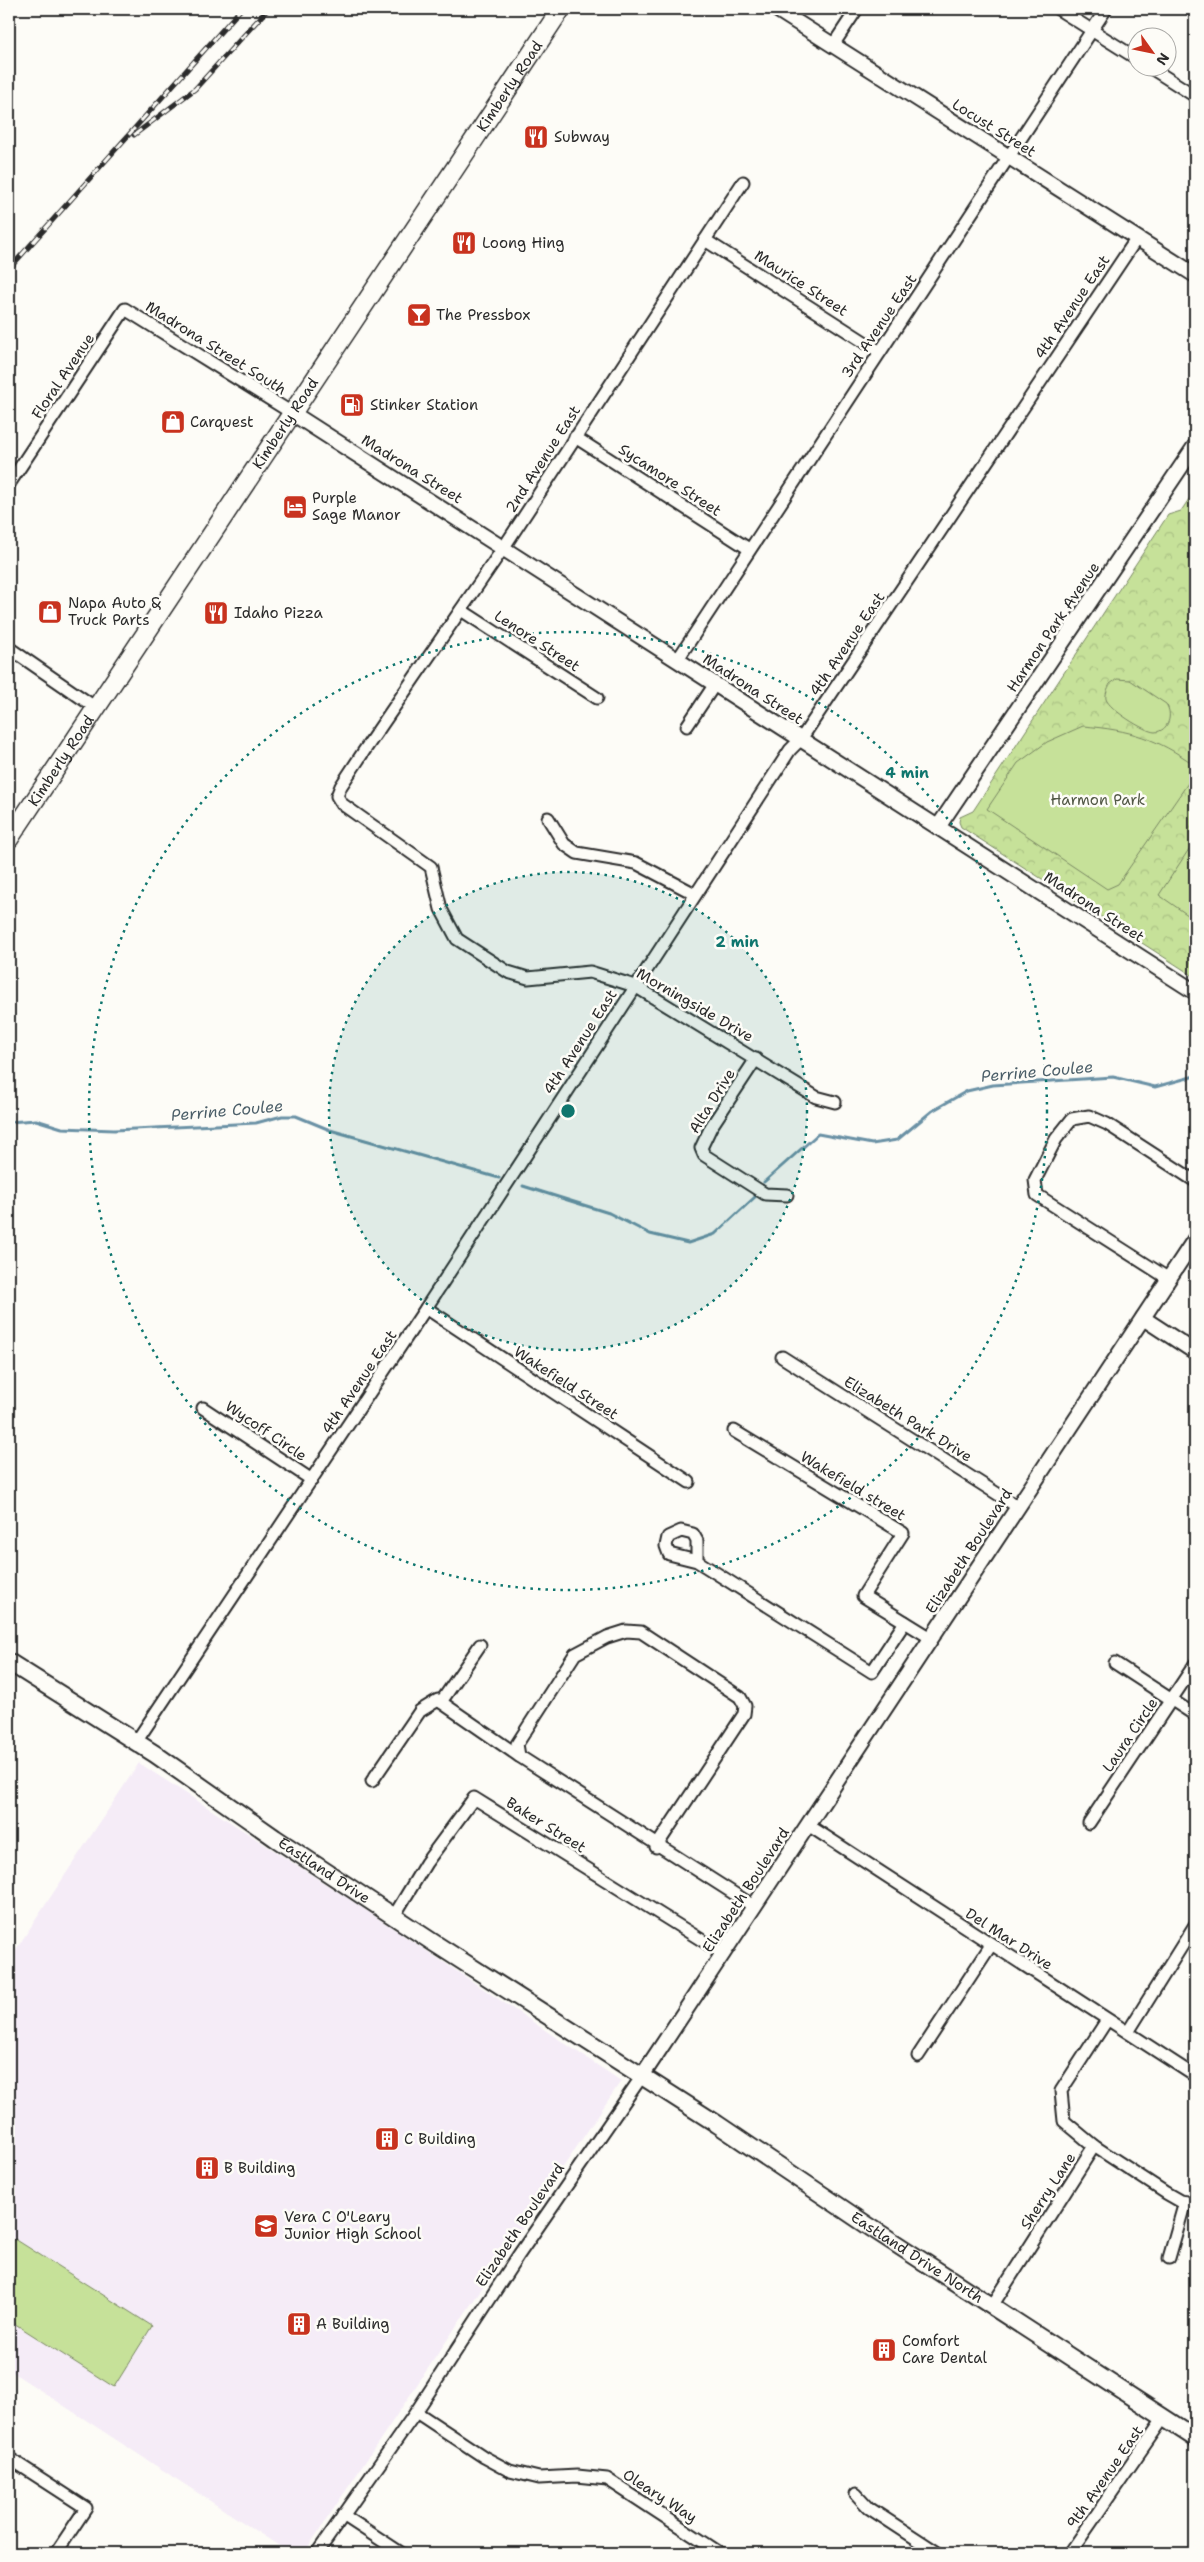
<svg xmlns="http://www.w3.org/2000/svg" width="1204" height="2562" font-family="'Shantell Sans',sans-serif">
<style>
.built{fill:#f5ecf7}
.forest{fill:url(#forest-crowns);stroke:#788662}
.pitch{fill:#c6e199;stroke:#788662}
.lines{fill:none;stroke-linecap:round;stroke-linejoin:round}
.stream{stroke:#6b91a5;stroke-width:3}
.minor-casing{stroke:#2b2b2b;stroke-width:15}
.tertiary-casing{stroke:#2b2b2b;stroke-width:18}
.secondary-casing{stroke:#2b2b2b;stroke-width:20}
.primary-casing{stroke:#2b2b2b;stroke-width:21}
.minor{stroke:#fdfcf7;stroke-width:11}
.tertiary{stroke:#fdfcf7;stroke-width:14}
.secondary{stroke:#fdfcf7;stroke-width:16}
.primary{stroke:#fdfcf7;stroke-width:18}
.rail-casing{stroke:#2b2b2b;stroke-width:5}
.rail{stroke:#fdfcf7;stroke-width:3;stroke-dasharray:9;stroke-linecap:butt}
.ring{fill:none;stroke:#0f766e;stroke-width:2.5;stroke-dasharray:2.5 5}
.labels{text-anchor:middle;stroke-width:5;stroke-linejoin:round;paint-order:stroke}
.street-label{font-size:15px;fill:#2b2b2b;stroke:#fdfcf7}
.poi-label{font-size:15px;fill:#2b2b2b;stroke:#fdfcf7;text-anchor:start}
.park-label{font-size:15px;fill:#525846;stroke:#fdfcf7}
.water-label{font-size:16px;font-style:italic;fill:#4b5e68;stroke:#fdfcf7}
.centre{fill:#0f766e;stroke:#fdfcf7;stroke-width:2.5}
.ring-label{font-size:15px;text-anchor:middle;font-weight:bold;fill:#0f766e;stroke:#fdfcf7;stroke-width:5;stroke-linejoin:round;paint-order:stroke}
</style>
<defs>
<pattern id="forest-crowns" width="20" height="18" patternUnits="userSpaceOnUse" patternTransform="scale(1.25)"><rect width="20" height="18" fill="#c6e199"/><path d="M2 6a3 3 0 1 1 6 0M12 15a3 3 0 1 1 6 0" fill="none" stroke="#aac184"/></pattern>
</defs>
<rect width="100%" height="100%" fill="#fdfcf7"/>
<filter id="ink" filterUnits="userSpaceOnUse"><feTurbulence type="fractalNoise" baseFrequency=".02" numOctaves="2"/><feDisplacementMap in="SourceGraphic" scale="10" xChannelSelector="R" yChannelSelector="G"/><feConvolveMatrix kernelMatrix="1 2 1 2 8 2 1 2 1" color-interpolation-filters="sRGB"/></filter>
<g filter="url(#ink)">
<path class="built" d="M139,1763L361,1907L621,2081L304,2553H290L9,2370V1960Z"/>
<path class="forest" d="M1195,490V977L961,827L959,822L960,817L973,811L1168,515L1181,511Z"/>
<g class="pitch">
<path d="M1117,679L1130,680L1166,704C1173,714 1169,731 1155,732C1145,732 1109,709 1106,699C1105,694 1108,688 1110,684Z"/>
<path d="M1083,726C1131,730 1156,738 1195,765V773L1118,884L1107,889L987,809L1018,763L1047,742Z"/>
<path d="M1195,840V920L1159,895Z"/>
<path d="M15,2239L152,2326L114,2387L9,2320V2249Z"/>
</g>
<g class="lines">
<g class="stream">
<path d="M9,1122L36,1120L62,1128L114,1130L256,1123L282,1116H296L330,1130L499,1178"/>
<path d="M764,1182L818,1134L872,1144L897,1140L932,1111L967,1091L993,1085L1113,1077L1155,1087L1195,1076"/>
<path d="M523,1186L609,1213L650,1234L688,1243L715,1234L755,1197"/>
</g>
<defs>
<g id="minor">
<path d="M1058,9L1136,58"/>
<path d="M833,45L857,9"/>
<path d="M1151,68L1195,96"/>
<path d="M743,182L504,547L364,751L341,786L337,796L342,804L431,867L441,909L457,939L508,972L528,978L590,972L635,986L816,1097L835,1102"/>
<path d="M705,240L880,352"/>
<path d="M575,437L749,549"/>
<path d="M9,484L125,309L292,413"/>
<path d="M461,610L597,698"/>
<path d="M9,648L96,708"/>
<path d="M678,659L1106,9"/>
<path d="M687,726L715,684"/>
<path d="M548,818L564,844L577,853L636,863L695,894"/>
<path d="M756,1059L711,1127L701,1148L704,1155L765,1194L787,1195"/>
<path d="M1169,1279L1037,1195L1035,1180L1056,1139L1072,1119L1089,1116L1107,1124L1195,1181"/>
<path d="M426,1308L689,1482"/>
<path d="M782,1357L1018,1507"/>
<path d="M203,1408L312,1480"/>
<path d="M734,1431L903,1533L863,1596L931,1638"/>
<path d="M697,1561V1541L693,1534L681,1531L668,1537L666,1546L669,1554L697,1561L872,1672L905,1622"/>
<path d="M1115,1663L1195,1715"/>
<path d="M441,1702L480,1645"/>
<path d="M136,1742L426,1308L790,750L801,739L1137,238"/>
<path d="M372,1781L420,1711L438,1700L519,1756"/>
<path d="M1089,1823L1195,1664"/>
<path d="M808,1825L1195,2076"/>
<path d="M656,1847L744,1714L745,1706L740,1697L641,1632L626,1631L607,1637L575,1654L517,1744L519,1756L755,1907"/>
<path d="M394,1916L426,1863L474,1798L724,1954"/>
<path d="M1107,2020L1061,2091L1064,2121L1094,2146L1166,2193L1180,2201L1195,2204"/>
<path d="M1128,2032L1195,1925"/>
<path d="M918,2056L991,1945"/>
<path d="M1169,2258L1185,2202"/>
<path d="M992,2306L1094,2146"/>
<path d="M416,2412L484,2457L510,2471L539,2478L577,2476L607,2479L720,2553"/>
<path d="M9,2458L86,2508L56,2553"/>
<path d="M856,2494L869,2508L938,2553"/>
<path d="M343,2515L401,2553"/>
<path d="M317,2553L416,2412L518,2256L642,2076"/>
<path d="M1070,2553L1164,2417"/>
</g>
<g id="tertiary">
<path d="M776,9L1195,275"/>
<path d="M292,413L1195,992"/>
<path d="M938,827L1195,446"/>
<path d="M1143,1318L1195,1352"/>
<path d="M642,2076L1195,1239"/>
</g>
<g id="secondary">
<path id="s1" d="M9,1662L155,1754L275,1838L434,1943L717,2124L867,2225L1195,2438"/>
</g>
<g id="primary">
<path id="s2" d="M9,839L561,9"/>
</g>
</defs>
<use href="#minor" class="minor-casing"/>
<use href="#tertiary" class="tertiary-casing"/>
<use href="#secondary" class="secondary-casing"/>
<use href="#primary" class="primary-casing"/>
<use href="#minor" class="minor"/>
<use href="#tertiary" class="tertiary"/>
<use href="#secondary" class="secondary"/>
<use href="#primary" class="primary"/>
<defs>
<g id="rail">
<path d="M134,135L195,89L268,9"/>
<path d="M9,269L241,9"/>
</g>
</defs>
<use href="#rail" class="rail-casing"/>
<use href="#rail" class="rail"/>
</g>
</g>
<circle cx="568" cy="1111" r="239" fill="#0f766e" fill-opacity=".12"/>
<g class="ring">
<circle cx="568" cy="1111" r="239"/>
<circle cx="568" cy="1111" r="479"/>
</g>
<defs>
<symbol id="restaurant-square" viewBox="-11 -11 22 22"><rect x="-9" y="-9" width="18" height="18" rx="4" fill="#c8321e" stroke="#fdfcf7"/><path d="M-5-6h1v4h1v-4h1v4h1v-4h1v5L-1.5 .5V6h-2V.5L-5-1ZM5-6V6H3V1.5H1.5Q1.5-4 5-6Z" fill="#fff"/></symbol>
<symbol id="bar-square" viewBox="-11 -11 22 22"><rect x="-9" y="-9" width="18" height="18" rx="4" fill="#c8321e" stroke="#fdfcf7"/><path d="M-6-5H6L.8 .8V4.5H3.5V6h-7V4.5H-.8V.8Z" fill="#fff"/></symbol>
<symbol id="fuel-square" viewBox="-11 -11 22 22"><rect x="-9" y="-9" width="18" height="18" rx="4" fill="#c8321e" stroke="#fdfcf7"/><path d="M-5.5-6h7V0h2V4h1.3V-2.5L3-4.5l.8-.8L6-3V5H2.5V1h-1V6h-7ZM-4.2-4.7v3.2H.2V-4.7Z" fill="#fff"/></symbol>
<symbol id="shop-square" viewBox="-11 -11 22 22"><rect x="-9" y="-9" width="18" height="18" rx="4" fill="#c8321e" stroke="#fdfcf7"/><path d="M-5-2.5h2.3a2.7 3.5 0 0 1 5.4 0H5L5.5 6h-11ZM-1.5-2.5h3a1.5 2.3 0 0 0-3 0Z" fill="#fff"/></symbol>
<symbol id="hotel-square" viewBox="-11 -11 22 22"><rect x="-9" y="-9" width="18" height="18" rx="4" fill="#c8321e" stroke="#fdfcf7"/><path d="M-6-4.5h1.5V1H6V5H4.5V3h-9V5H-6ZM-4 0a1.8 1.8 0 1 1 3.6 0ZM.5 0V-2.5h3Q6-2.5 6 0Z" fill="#fff"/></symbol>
<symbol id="building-square" viewBox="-11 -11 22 22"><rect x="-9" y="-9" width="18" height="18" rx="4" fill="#c8321e" stroke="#fdfcf7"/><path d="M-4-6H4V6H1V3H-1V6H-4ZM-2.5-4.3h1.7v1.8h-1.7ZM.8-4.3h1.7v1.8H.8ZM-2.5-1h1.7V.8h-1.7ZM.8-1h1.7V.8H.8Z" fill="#fff"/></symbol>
<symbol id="school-square" viewBox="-11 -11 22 22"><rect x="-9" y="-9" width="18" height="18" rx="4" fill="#c8321e" stroke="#fdfcf7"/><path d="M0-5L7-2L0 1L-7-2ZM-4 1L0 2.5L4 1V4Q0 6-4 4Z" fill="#fff"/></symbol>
</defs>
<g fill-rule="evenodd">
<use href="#restaurant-square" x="522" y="123" width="28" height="28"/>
<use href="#restaurant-square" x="450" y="229" width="28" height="28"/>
<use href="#bar-square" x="405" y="301" width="28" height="28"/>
<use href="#fuel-square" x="338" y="391" width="28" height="28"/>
<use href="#shop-square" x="159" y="408" width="28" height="28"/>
<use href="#hotel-square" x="281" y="493" width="28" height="28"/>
<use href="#shop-square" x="36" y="598" width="28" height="28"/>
<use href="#restaurant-square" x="202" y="599" width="28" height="28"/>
<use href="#building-square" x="373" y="2125" width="28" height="28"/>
<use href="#building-square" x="193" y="2154" width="28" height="28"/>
<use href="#school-square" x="252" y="2212" width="28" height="28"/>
<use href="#building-square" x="285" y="2310" width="28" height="28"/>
<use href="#building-square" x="870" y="2336" width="28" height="28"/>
</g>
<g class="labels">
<g class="street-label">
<text dy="5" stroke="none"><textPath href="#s2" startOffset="904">Kimberly Road</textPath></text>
<text transform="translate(994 128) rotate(32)" y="5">Locust Street</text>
<text transform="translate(801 283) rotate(33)" y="5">Maurice Street</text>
<text transform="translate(1072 307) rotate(-56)" y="5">4th Avenue East</text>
<text transform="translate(879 326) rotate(-56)" y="5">3rd Avenue East</text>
<text transform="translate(216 348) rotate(32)" y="5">Madrona Street South</text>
<text transform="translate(63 376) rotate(-56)" y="5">Floral Avenue</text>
<text dy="5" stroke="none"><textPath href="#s2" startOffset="499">Kimberly Road</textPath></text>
<text transform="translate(543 459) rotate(-57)" y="5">2nd Avenue East</text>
<text transform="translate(412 469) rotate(32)" y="5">Madrona Street</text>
<text transform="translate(670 480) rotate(33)" y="5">Sycamore Street</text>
<text transform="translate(1053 627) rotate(-56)" y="5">Harmon Park Avenue</text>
<text transform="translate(537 641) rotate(33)" y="5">Lenore Street</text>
<text transform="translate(847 644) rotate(-56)" y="5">4th Avenue East</text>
<text transform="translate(753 689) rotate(33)" y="5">Madrona Street</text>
<text dy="5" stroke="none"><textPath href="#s2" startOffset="94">Kimberly Road</textPath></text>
<text transform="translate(1094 907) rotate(33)" y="5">Madrona Street</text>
<text transform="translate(695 1005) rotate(30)" y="5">Morningside Drive</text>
<text transform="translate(580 1042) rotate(-57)" y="5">4th Avenue East</text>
<text transform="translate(712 1101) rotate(-58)" y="5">Alta Drive</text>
<text transform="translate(359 1382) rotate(-56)" y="5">4th Avenue East</text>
<text transform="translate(566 1383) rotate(33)" y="5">Wakefield Street</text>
<text transform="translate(908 1419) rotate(32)" y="5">Elizabeth Park Drive</text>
<text transform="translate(266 1431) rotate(34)" y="5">Wycoff Circle</text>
<text transform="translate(853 1486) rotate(31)" y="5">Wakefield street</text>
<text transform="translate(969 1551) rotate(-57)" y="5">Elizabeth Boulevard</text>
<text transform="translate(1130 1735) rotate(-56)" y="5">Laura Circle</text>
<text transform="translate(546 1825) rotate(32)" y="5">Baker Street</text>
<text dy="5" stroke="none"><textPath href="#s1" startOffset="378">Eastland Drive</textPath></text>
<text transform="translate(746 1890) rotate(-57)" y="5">Elizabeth Boulevard</text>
<text transform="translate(1009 1939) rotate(33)" y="5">Del Mar Drive</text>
<text transform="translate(1048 2191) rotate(-57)" y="5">Sherry Lane</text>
<text transform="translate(520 2225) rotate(-56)" y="5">Elizabeth Boulevard</text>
<text dy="5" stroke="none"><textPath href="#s1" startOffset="1086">Eastland Drive North</textPath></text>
<text transform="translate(1105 2477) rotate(-55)" y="5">9th Avenue East</text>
<text transform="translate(660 2496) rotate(33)" y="5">Oleary Way</text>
</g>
<g class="poi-label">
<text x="554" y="142">Subway</text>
<text x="482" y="248">Loong Hing</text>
<text x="436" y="320">The Pressbox</text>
<text x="370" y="410">Stinker Station</text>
<text x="190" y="427">Carquest</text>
<text x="312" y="503">Purple<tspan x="312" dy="17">Sage Manor</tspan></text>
<text x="68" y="608">Napa Auto &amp;<tspan x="68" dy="17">Truck Parts</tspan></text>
<text x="234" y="618">Idaho Pizza</text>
<text x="404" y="2144">C Building</text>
<text x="224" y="2173">B Building</text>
<text x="284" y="2222">Vera C O'Leary<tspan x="284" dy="17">Junior High School</tspan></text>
<text x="316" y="2329">A Building</text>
<text x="902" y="2346">Comfort<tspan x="902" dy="17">Care Dental</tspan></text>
</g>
<g class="park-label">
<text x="1098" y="805">Harmon Park</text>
</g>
<g class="water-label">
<text transform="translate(1037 1071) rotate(-5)" y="6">Perrine Coulee</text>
<text transform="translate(227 1110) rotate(-5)" y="6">Perrine Coulee</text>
</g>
</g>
<circle cx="568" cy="1111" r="8" class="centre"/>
<g class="ring-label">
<text x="907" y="778">4 min</text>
<text x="737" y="947">2 min</text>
</g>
<rect width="1204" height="2562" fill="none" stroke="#fdfcf7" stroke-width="30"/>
<rect x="15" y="15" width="1174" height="2532" fill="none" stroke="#2b2b2b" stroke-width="2" filter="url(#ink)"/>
<g transform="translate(1152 52) rotate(123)"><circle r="24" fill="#fdfcf7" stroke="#a9a8a5"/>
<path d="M0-4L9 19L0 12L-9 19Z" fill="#c8321e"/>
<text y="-8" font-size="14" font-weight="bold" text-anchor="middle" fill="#2b2b2b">N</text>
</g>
</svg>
